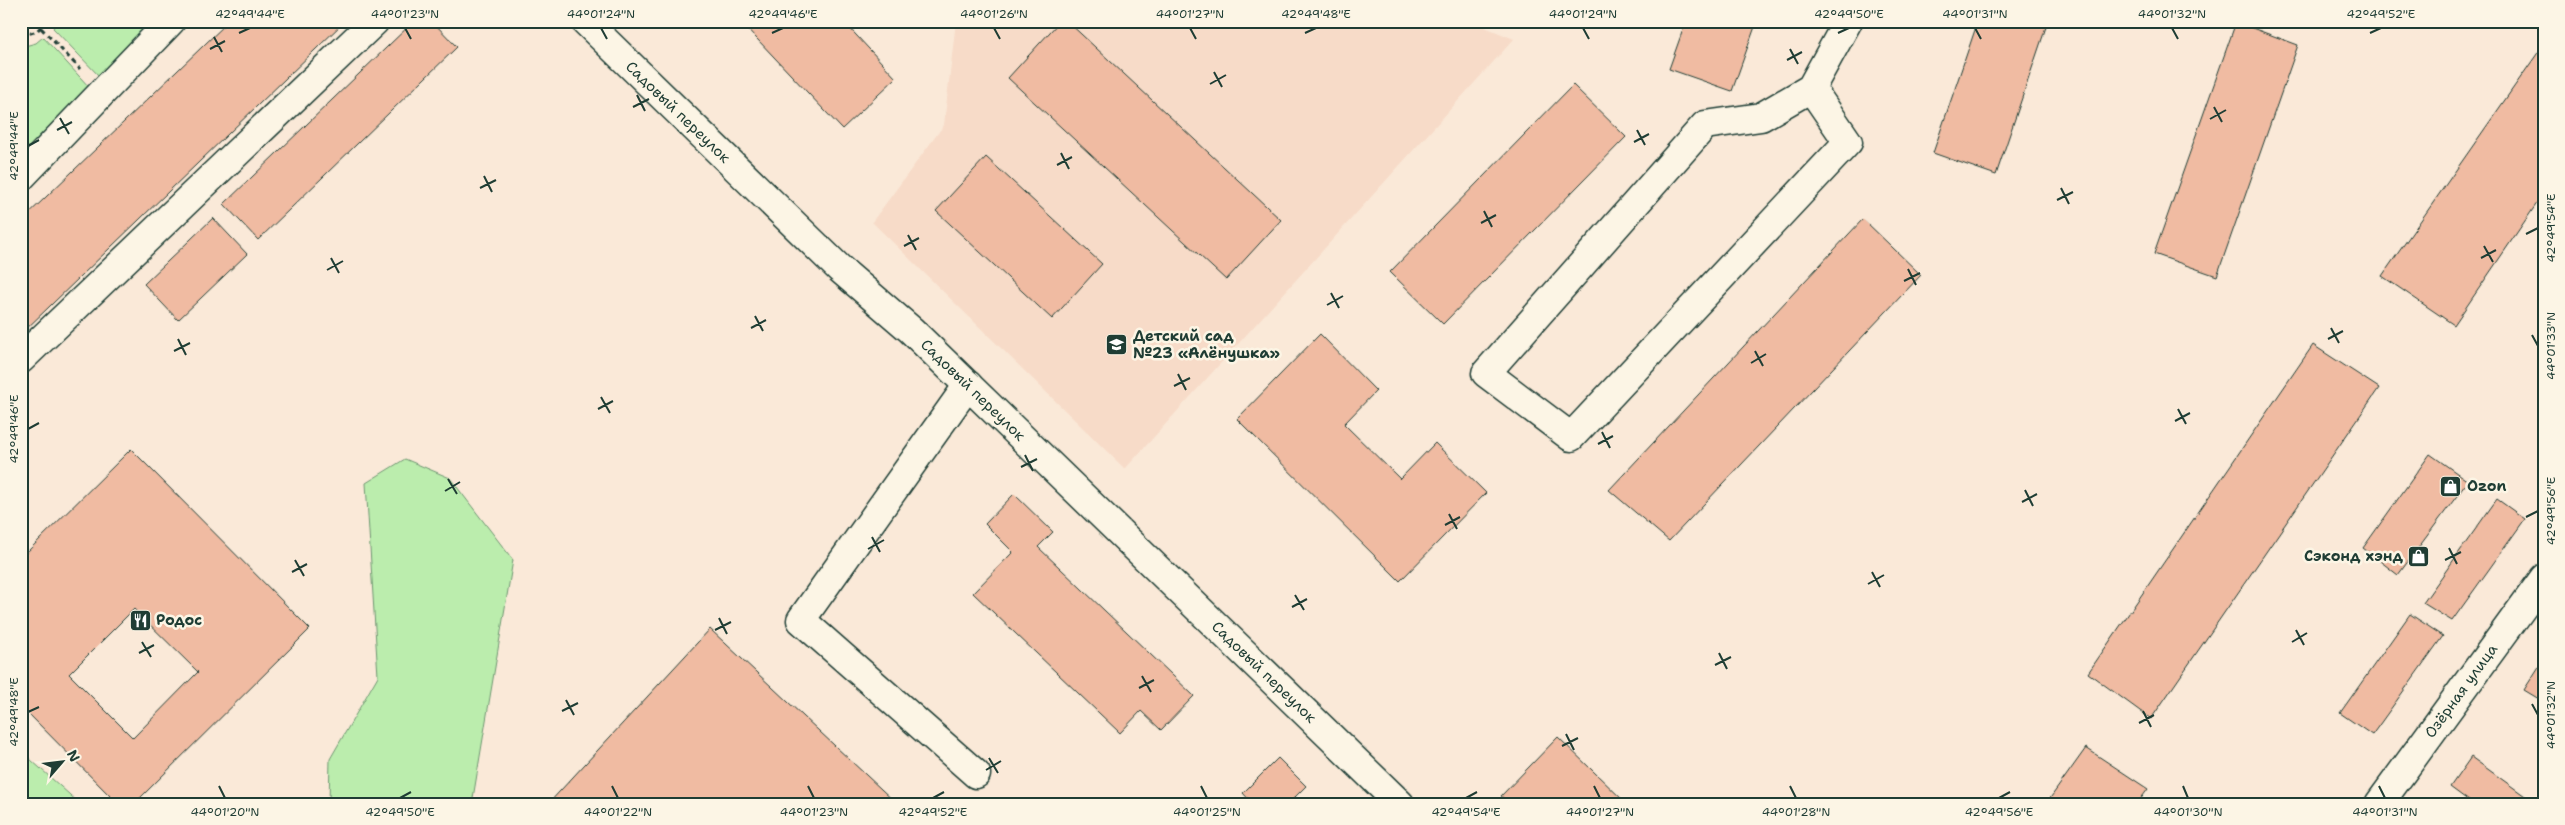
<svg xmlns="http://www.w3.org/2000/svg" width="2565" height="825" font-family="'Shantell Sans',sans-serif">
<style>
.built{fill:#f7dbc8}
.green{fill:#bbedad;stroke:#6d9570}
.building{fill:#f0bba2;stroke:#1f3d34;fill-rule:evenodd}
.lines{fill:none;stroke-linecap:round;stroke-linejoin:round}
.minor-casing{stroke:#1f3d34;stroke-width:31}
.path{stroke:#1f3d34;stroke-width:3;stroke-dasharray:5 4;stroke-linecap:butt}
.minor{stroke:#fcf5e5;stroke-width:28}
.ticks{fill:none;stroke:#1f3d34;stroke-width:2}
.labels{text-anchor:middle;stroke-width:5;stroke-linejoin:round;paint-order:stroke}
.street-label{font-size:15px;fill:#1f3d34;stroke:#fcf5e5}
.poi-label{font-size:15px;font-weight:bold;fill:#1f3d34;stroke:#fcf5e5;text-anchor:start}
.neatline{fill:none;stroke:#1f3d34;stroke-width:2}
.ticks-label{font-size:12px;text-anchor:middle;fill:#1f3d34}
</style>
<rect width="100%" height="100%" fill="#fae9d8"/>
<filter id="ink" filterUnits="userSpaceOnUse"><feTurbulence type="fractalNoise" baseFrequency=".02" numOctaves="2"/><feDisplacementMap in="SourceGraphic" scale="10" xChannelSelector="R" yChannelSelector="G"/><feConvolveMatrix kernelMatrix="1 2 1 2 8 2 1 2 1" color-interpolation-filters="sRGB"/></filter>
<g filter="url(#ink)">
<path class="built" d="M956,21H1470L1514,39L1125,469L872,222L944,125Z"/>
<g class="green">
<path d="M58,21H156L101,78L53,28Z"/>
<path d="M43,37L91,89L21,154V47L36,43Z"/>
<path d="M405,459L450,478L513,560L472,804H329L330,759L378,676L366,483Z"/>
<path d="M21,751L80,804H21Z"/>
</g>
<g class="building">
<path d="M229,21H345L21,334V221Z"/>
<path d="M414,21H432L457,47L258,240L224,204Z"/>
<path d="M740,21H843L896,78L842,129Z"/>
<path d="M1060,21H1067L1281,220L1226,280L1008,78Z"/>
<path d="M1686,21H1757L1732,91L1669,69Z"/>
<path d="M1978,21H2048L1996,175L1933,153Z"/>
<path d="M2236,22L2298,45L2217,276L2154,254Z"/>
<path d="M2544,44V193L2454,325L2382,276Z"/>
<path d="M1573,85L1626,137L1443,324L1390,272Z"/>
<path d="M986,157L1102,264L1052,319L936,211Z"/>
<path d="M213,218L247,254L178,320L144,284Z"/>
<path d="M1863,219L1921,275L1669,541L1609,490Z"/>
<path d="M1320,334L1376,391L1344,424L1400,479L1435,443L1486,493L1400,581L1237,419Z"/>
<path d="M2313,345L2379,388L2151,719L2088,673Z"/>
<path d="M131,449L310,629L134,804H118L21,706V558ZM134,609L198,672L133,738L69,674Z"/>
<path d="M2430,454L2468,481L2398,575L2363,548Z"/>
<path d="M1014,494L1053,532L1038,547L1194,696L1161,730L1141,711L1120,733L973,593L1013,552L985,524Z"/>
<path d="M2497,499L2525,519L2452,621L2423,603Z"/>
<path d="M2410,614L2443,636L2372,735L2340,713Z"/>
<path d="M710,629L897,804H548Z"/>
<path d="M2540,665L2544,668V702L2524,690Z"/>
<path d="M1558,737L1627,804H1510L1501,796Z"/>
<path d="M2086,748L2148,789L2137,804H2046Z"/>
<path d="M2471,757L2532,801L2529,804H2473L2450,787Z"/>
<path d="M1278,758L1306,786L1288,804H1253L1243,793Z"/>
</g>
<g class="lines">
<defs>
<g id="minor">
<path d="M585,21L840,269L911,330L1400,804"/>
<path d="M1811,88L1848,142L1571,437L1486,373L1705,125L1761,117L1811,88L1848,21"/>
<path d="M21,177L171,21"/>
<path d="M21,359L375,21"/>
<path d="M968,385L801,620L976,774"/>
<path d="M2379,804L2544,578"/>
</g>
</defs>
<use href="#minor" class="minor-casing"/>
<g class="path">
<path d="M41,28L80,69"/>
<path d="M21,36L37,31L46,21"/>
</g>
<use href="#minor" class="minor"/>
</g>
</g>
<path class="ticks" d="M405,28L411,39M601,28L607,39M994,28L1000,39M1190,28L1196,39M1583,28L1589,39M1975,28L1981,39M2172,28L2178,39M239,33L250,28M772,33L783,28M1305,33L1316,28M1838,33L1849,28M2370,33L2381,28M214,37L222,52M210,49L225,41M1790,49L1798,64M1787,60L1802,52M1214,72L1222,87M1210,84L1226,75M637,95L645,111M633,107L649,99M2214,107L2222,122M60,118L69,134M2210,119L2226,110M57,130L72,122M1637,130L1645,145M1634,142L1649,134M28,146L39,140M1061,153L1069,169M1057,165L1072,157M484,176L492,192M480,188L496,180M2061,188L2069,204M2057,200L2073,192M1484,211L1492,227M1481,223L1496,215M2526,234L2538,228M908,235L916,250M904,246L919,238M2484,246L2493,262M331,258L339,273M2481,258L2496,250M1908,269L1916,285M327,270L343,261M1904,281L1920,273M1331,293L1339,308M1327,305L1343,296M755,316L763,331M751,328L766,320M2331,328L2339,343M2532,335L2538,346M178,339L186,355M2328,339L2343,331M174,351L190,343M1755,351L1763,366M1751,363L1766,354M1178,374L1186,390M1174,386L1190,378M601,397L610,413M598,409L613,401M2178,409L2186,424M2175,421L2190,413M28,429L39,423M1602,432L1610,448M1598,444L1613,436M1025,455L1033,471M1021,467L1037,459M448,479L457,494M2025,490L2033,506M445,491L460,482M2022,502L2037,494M1449,514L1457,529M2526,517L2538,511M1445,525L1460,517M872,537L880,552M2449,548L2457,564M868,549L884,540M295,560L304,576M2445,560L2461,552M292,572L307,564M1872,572L1880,587M1868,584L1884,575M1295,595L1304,610M1292,607L1307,599M719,618L727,634M715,630L731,622M2296,630L2304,645M142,642L151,657M2292,642L2307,633M139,653L154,645M1719,653L1727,669M1715,665L1731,657M1142,676L1151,692M1139,688L1154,680M566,700L574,715M2532,704L2538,715M562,711L578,703M2143,711L2151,727M28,712L39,707M2139,723L2154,715M1566,734L1574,750M1562,746L1578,738M989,758L998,773M986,770L1001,761M219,786L225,798M612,786L618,798M808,786L814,798M1201,786L1207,798M1594,786L1600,798M1790,786L1796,798M2183,786L2188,798M2379,786L2385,798M400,798L411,792M933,798L944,792M1466,798L1477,792M1999,798L2010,792"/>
<defs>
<symbol id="school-square" viewBox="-11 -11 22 22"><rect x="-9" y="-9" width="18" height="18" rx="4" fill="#1f3d34" stroke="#fcf5e5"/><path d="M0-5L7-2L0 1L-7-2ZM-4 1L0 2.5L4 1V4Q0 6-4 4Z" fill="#fff"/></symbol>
<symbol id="shop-square" viewBox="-11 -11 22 22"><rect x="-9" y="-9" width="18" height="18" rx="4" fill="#1f3d34" stroke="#fcf5e5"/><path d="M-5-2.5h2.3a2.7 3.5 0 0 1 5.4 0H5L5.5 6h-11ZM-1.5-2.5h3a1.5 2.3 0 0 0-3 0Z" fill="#fff"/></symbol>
<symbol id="restaurant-square" viewBox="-11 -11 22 22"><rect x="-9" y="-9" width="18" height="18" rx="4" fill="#1f3d34" stroke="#fcf5e5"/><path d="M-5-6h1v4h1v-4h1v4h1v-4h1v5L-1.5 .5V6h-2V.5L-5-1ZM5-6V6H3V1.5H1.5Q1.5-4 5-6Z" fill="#fff"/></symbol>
</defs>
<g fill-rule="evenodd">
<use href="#school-square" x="1104" y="332" width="25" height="25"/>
<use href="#shop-square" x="2438" y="474" width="25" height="25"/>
<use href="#shop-square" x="2406" y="544" width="25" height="25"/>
<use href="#restaurant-square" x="128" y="608" width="25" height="25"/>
</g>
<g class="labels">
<g class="street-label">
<text transform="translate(678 112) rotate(44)" y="5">Садовый переулок</text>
<text transform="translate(973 390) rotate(44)" y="5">Садовый переулок</text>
<text transform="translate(1264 672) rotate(44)" y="5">Садовый переулок</text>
<text transform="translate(2461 691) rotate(-54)" y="5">Озёрная улица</text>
</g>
<g class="poi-label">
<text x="1133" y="341">Детский сад<tspan x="1133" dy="17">№23 «Алёнушка»</tspan></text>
<text x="2467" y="491">Ozon</text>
<text x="2403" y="561" text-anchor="end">Сэконд хэнд</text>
<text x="156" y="625">Родос</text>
</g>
</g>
<rect width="2565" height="825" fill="none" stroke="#fcf5e5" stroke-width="55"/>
<g transform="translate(62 762) rotate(62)" stroke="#fcf5e5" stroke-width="4" paint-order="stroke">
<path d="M0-4L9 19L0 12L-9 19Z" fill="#1f3d34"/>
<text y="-8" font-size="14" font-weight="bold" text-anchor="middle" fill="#1f3d34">N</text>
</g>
<rect x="28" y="28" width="2510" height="770" class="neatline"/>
<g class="ticks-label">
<text x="250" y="18">42°49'44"E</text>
<text x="405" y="18">44°01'23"N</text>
<text x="601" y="18">44°01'24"N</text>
<text x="783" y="18">42°49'46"E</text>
<text x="994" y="18">44°01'26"N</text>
<text x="1190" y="18">44°01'27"N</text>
<text x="1316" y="18">42°49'48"E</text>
<text x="1583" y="18">44°01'29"N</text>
<text x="1849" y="18">42°49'50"E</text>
<text x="1975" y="18">44°01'31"N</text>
<text x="2172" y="18">44°01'32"N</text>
<text x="2381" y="18">42°49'52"E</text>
<text transform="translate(14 146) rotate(-90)" y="4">42°49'44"E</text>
<text transform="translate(2551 228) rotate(-90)" y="4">42°49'54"E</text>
<text transform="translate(2551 346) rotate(-90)" y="4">44°01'33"N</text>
<text transform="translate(14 429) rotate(-90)" y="4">42°49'46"E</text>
<text transform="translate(2551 511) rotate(-90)" y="4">42°49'56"E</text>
<text transform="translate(14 712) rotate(-90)" y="4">42°49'48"E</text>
<text transform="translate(2551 715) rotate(-90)" y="4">44°01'32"N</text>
<text x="225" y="816">44°01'20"N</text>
<text x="400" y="816">42°49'50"E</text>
<text x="618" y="816">44°01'22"N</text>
<text x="814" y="816">44°01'23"N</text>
<text x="933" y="816">42°49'52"E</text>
<text x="1207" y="816">44°01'25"N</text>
<text x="1466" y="816">42°49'54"E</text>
<text x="1600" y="816">44°01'27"N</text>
<text x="1796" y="816">44°01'28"N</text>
<text x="1999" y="816">42°49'56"E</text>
<text x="2188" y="816">44°01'30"N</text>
<text x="2385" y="816">44°01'31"N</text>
</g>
</svg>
